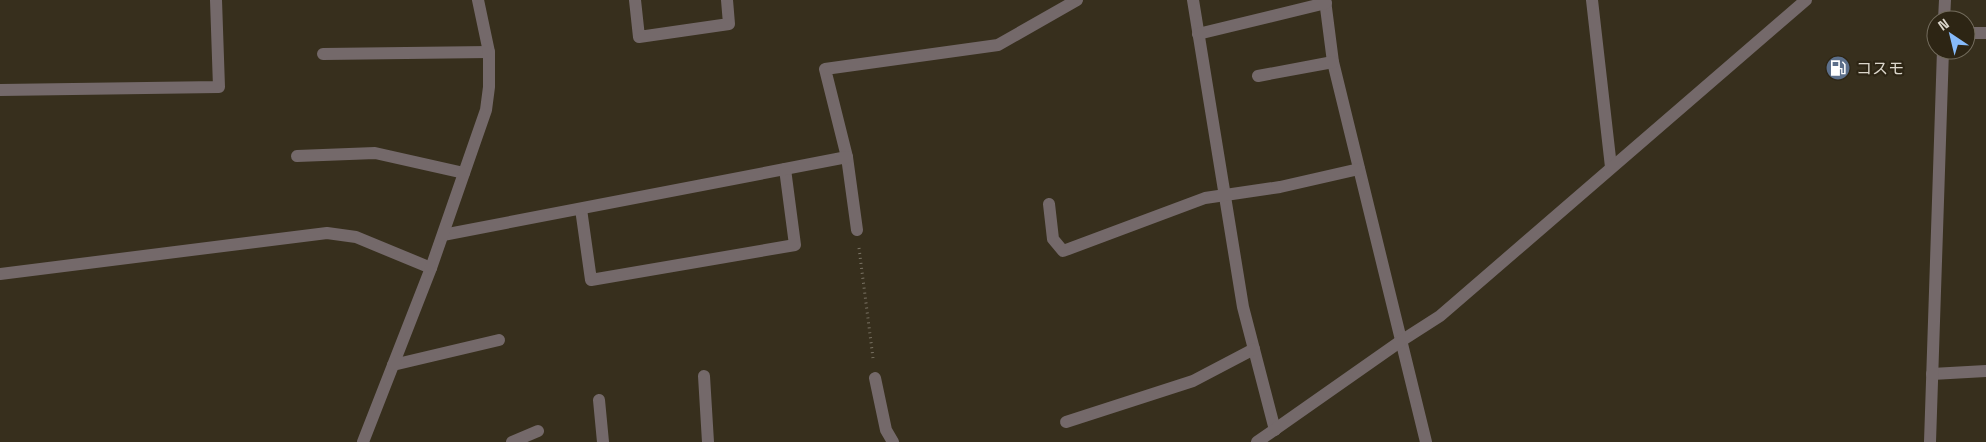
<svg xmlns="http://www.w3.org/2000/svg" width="1986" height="442" font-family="'Space Grotesk','Noto Sans JP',sans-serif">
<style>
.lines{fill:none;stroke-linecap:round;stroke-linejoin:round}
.path{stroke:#7a7364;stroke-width:3;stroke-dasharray:1 4;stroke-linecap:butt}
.minor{stroke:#74696a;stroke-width:12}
.labels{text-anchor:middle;stroke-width:4.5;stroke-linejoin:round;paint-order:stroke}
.poi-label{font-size:16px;fill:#dbd6cb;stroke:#2d2514;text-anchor:start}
</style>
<rect width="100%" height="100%" fill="#372f1d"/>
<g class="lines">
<path class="path" d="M859,248L873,358"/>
<g class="minor">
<path d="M635,0L639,37L729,24L727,0"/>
<path d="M1193,0L1243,307L1275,430"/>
<path d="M1325,0L1333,62L1426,442"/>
<path d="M1592,0L1611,167"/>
<path d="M1944,20L1945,0"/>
<path d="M1966,33H1986"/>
<path d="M1198,34L1326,3"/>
<path d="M323,54L489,52"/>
<path d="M1258,76L1333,62"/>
<path d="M0,90L219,87L216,0"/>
<path d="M297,156L375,153L464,173"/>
<path d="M1049,204L1053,239L1063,251L1205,198L1280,187L1359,169"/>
<path d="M581,209L591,280L795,245L785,169"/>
<path d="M857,230L847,157L825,69L998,45L1077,0"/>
<path d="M443,235L847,157"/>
<path d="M0,274L327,233L356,237L431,268"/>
<path d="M393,365L499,340"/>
<path d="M1932,374L1986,371"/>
<path d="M704,376L708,442"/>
<path d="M875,378L886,430L893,442"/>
<path d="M599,400L603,442"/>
<path d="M1066,422L1193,381L1254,349"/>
<path d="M363,442L431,268L486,110L489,87V52L478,0"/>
<path d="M512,442L538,431"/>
<path d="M1257,442L1401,341L1440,316L1806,0"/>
<path d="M1930,442L1943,50"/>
</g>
</g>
<defs>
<symbol id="fuel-disc" viewBox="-11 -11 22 22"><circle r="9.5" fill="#5c6f8a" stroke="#2d2514"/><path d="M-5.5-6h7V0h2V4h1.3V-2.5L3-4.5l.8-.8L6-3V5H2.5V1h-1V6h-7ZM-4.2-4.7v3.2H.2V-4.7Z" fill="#fff"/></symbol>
</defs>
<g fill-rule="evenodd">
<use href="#fuel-disc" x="1824" y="54" width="28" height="28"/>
</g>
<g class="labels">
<g class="poi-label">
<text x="1856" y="74">コスモ</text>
</g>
</g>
<g transform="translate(1951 35) rotate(325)"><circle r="24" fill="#2d2514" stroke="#736c5d"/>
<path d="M0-4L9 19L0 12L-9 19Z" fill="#87bbfb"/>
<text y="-8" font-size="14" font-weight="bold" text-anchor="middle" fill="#dbd6cb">N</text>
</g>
</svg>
